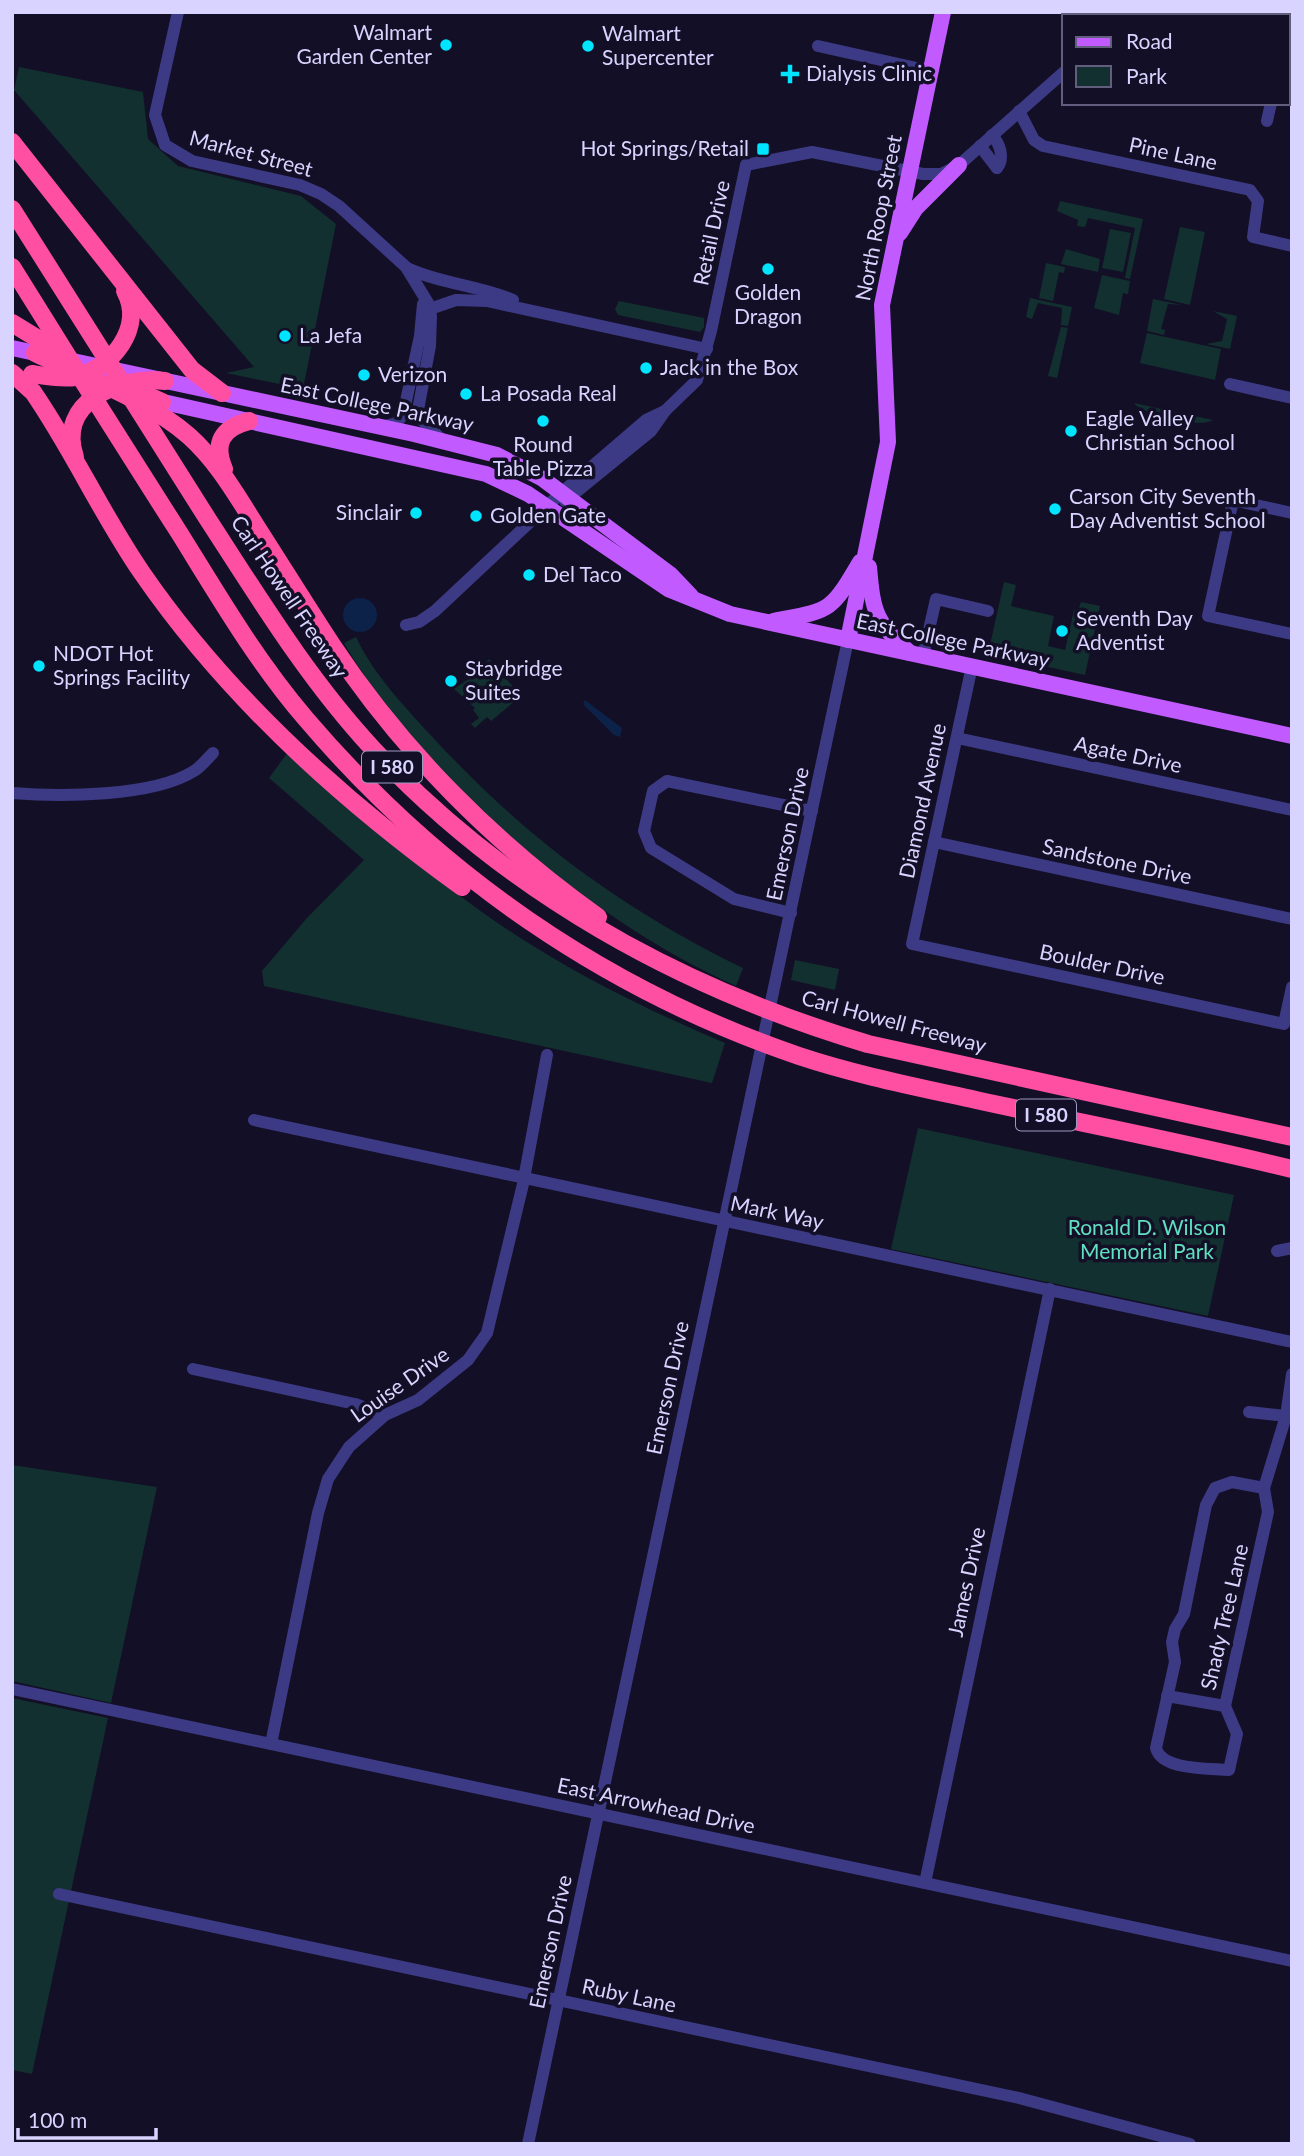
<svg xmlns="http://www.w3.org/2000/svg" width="1304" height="2156" font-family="Lato,sans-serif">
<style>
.green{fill:#12302f}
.water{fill:#0c2248}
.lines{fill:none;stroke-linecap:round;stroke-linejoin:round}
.minor{stroke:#3d3a85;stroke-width:12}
.major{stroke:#c25bff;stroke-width:16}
.highway{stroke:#ff4fa3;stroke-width:18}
.poi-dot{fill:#00e5ff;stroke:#130f26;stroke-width:2.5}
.labels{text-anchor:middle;stroke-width:7;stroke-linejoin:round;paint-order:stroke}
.shield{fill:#130f26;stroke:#9e99be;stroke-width:2}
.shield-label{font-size:19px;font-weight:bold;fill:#d9d4ff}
.poi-label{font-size:21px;fill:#d9d4ff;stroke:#130f26;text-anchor:start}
.street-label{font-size:21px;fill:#d9d4ff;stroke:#130f26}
.park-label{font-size:21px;fill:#5fe0c0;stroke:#130f26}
</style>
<rect width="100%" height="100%" fill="#130f26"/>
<g class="green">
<path d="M19,67L143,92L148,139L178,166L301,196L336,224L303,389L226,373L254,367L14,90Z"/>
<path d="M1060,201L1143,219L1130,279L1125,278L1135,228L1088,218L1085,227L1077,226L1078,220L1057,211Z"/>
<path d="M1180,227L1205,232L1190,305L1164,299Z"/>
<path d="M1110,229L1131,233L1123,272L1102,268Z"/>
<path d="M1066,249L1100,259L1098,272L1061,264Z"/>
<path d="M1046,263L1065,267L1064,273L1059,272L1053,301L1039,298Z"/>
<path d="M1102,275L1130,281L1128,294L1123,293L1119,315L1094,308Z"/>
<path d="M1030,298L1072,307L1068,326L1061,325L1062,308L1038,303L1032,319L1026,317Z"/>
<path d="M1153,299L1182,305L1168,304L1161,329L1165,330L1164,335L1147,331Z"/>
<path d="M619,301L704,318V327L700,332L618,315L615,309Z"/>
<path d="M1213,311L1237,316L1230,349L1206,344L1222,341L1227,319Z"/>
<path d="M1061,327L1068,328L1057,378L1048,376Z"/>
<path d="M1147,333L1221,349L1215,380L1140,363Z"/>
<path d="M1134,403L1213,420C1199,429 1142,415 1134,403Z"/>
<path d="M1004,582L1016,585L1011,606L1054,616L1048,646L1065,650L1074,610L1078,611L1081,602L1100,606L1085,675L988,654Z"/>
<path d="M356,637C375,677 407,709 437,742C530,841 621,908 743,968L736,986C593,923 423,779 344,643Z"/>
<path d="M489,659L521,696L491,721L487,717L475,728L471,724L479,718L473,710L475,708L454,689L483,669L482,666Z"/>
<path d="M288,752C365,819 442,889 530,944C592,983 657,1014 725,1043L712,1083L264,986L262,971L306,919L364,860L269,778Z"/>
<path d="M795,960L839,969L835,990L791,980Z"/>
<path d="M918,1128L1234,1195L1208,1316L891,1249Z"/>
<path d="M12,1465L157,1487L111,1703L12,1681Z"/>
<path d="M12,1698L108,1718L32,2074L12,2070Z"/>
</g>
<g class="water">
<circle cx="360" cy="615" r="17"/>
<path d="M585,700L622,728L620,737L614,735L583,704Z"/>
</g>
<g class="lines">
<g class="minor">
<path d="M178,12L155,115L165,145L192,161L300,185L321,194L339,206L406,267L428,303L431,316L430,346L418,410L421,419L442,440"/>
<path d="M1243,12L1246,16"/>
<path d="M1130,16L1134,12"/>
<path d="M818,46L930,71"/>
<path d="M1288,47L1292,48"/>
<path d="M1019,111L1034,140L1043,146L1250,190L1258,201L1253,237L1292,246"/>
<path d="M1267,121L1271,103"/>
<path d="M992,135C1000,144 1005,158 997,168"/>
<path d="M980,146L997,168"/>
<path d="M407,268C441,284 478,285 513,300"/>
<path d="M424,311L456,300L487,301L707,349"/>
<path d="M1230,384L1292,398"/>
<path d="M382,427L396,423L403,415L420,336L423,304"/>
<path d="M565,501L651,431L665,411"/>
<path d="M1292,513L1233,500L1208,616L1292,634"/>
<path d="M406,625L419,622L435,611L561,493L646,420L665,411L697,380L711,331L746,165L812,152L923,174H941L959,165L1064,72"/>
<path d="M923,656L936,599L988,611"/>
<path d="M972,666L912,944L1284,1024L1292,987"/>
<path d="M957,738L1292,810"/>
<path d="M12,793C59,797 153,797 194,771C201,767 207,759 213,753"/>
<path d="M934,842L1292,919"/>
<path d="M791,913L734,899L651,848L644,831L653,791L667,781L812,811"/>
<path d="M254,1120L1292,1342"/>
<path d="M1277,1251L1292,1248"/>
<path d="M193,1369L355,1404L385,1415"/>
<path d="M1249,1412L1286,1416"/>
<path d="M1232,1482L1264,1488L1268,1512L1225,1706L1237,1734L1229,1770C1210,1768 1162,1771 1156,1748L1175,1662L1172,1642L1175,1629L1184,1614L1206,1505L1215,1488Z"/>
<path d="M1264,1488L1286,1416L1292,1374"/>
<path d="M12,1689L1292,1961"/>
<path d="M1167,1696L1225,1706"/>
<path d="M271,1744L318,1513L328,1479L349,1447L385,1415L418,1400L468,1360L487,1333L523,1184L547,1055"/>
<path d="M925,1883L1050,1289"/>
<path d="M59,1894L1019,2098L1190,2144"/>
<path d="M528,2144L848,640"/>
</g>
<g class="major">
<path d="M900,233L916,208L959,165"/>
<path d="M12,348L414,434L497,455L543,479L671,575L691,596"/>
<path d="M150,399L486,474L528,494L668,589L730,614L1292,736"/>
<path d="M869,567C873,613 875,621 910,653"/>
<path d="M773,621C831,610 830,613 860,562"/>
<path d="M848,640L888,442L882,305L943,12"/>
</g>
<g class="highway">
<path d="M12,142L192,370L222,393"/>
<path d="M12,209C77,312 142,415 207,518C259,598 308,679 373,749C508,893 680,988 868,1044L1292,1137"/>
<path d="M12,267C67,356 123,445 180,534C219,597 257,662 306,719C438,874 605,990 799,1056C856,1075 917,1087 976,1100C1081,1123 1187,1143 1292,1169"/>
<path d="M12,323L66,356"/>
<path d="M35,353C82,376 150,401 189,436C218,462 237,496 258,529C283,568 307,607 332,645C402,751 495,844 598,917"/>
<path d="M12,373L33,392C73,450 102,515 142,573C226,695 343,801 462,887"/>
<path d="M32,374C45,376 61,379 75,377C111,369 145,328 125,291"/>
<path d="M135,390L162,402"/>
<path d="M75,457C56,401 120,376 165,381"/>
<path d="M224,469C213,443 222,428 249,421"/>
</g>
</g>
<g class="poi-dot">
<circle cx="446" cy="45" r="7"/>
<circle cx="588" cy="46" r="7"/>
<path d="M786.5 63.5h7v7h7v7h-7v7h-7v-7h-7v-7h7z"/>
<rect x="756" y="142" width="14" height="14" rx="3.5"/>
<circle cx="768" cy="269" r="7"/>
<circle cx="285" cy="336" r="7"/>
<circle cx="646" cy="368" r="7"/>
<circle cx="364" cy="375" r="7"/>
<circle cx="466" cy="394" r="7"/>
<circle cx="543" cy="421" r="7"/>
<circle cx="1071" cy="431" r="7"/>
<circle cx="1055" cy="509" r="7"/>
<circle cx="416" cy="513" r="7"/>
<circle cx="476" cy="516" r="7"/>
<circle cx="529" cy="575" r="7"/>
<circle cx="1062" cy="631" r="7"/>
<circle cx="39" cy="666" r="7"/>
<circle cx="451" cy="681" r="7"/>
</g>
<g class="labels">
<g class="shield">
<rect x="362" y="751.5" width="60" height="31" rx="5"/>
<rect x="1016" y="1099.5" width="60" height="31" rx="5"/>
</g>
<g class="shield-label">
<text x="392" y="774">I 580</text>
<text x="1046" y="1122">I 580</text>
</g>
<g class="poi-label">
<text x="432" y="40" text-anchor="end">Walmart<tspan x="432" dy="24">Garden Center</tspan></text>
<text x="602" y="41">Walmart<tspan x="602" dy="24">Supercenter</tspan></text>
<text x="806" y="81">Dialysis Clinic</text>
<text x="749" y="156" text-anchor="end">Hot Springs/Retail</text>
<text x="768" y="300" text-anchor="middle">Golden<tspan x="768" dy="24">Dragon</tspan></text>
<text x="299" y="343">La Jefa</text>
<text x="660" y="375">Jack in the Box</text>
<text x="378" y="382">Verizon</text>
<text x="480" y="401">La Posada Real</text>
<text x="1085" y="426">Eagle Valley<tspan x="1085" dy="24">Christian School</tspan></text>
<text x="543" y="452" text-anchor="middle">Round<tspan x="543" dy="24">Table Pizza</tspan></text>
<text x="1069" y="504">Carson City Seventh<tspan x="1069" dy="24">Day Adventist School</tspan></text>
<text x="402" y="520" text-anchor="end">Sinclair</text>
<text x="490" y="523">Golden Gate</text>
<text x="543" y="582">Del Taco</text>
<text x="1076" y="626">Seventh Day<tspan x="1076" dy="24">Adventist</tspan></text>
<text x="53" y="661">NDOT Hot<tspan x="53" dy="24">Springs Facility</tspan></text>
<text x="465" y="676">Staybridge<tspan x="465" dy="24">Suites</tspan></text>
</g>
<g class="street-label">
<text transform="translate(251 154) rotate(15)" y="7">Market Street</text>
<text transform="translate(1173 154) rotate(12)" y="7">Pine Lane</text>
<text transform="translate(879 218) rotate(-79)" y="7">North Roop Street</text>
<text transform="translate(712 233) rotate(-78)" y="7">Retail Drive</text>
<text transform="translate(377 405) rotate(12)" y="7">East College Parkway</text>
<text transform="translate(289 597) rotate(56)" y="7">Carl Howell Freeway</text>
<text transform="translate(953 641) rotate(12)" y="7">East College Parkway</text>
<text transform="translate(1128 755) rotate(12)" y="7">Agate Drive</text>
<text transform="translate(923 801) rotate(-78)" y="7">Diamond Avenue</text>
<text transform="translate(788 834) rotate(-78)" y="7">Emerson Drive</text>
<text transform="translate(1117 862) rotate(12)" y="7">Sandstone Drive</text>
<text transform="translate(1102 965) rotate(12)" y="7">Boulder Drive</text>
<text transform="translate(894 1022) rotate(15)" y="7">Carl Howell Freeway</text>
<text transform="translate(777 1213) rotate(12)" y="7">Mark Way</text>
<text transform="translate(400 1385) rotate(-35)" y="7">Louise Drive</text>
<text transform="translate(668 1388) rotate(-78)" y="7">Emerson Drive</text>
<text transform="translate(967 1582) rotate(-78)" y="7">James Drive</text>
<text transform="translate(1225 1617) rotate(-77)" y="7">Shady Tree Lane</text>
<text transform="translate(656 1806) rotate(12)" y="7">East Arrowhead Drive</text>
<text transform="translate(551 1942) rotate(-78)" y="7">Emerson Drive</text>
<text transform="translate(629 1996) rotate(12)" y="7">Ruby Lane</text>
</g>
<g class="park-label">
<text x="1147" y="1235">Ronald D. Wilson<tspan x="1147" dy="24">Memorial Park</tspan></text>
</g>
</g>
<rect width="1304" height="2156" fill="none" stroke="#d9d4ff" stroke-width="28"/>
<rect x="1062" y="14" width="228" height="91" fill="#130f26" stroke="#625e7d" stroke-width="2"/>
<rect x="1076" y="37" width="35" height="10" fill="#c25bff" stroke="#625e7d" stroke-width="2"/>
<text x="1126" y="49" font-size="21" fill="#d9d4ff">Road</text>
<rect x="1076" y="66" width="35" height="21" fill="#12302f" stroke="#625e7d" stroke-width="2"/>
<text x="1126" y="84" font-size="21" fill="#d9d4ff">Park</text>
<path d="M18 2128v10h138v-10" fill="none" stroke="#d9d4ff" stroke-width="3.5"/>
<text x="28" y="2128" font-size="21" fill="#d9d4ff" stroke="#130f26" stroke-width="5" paint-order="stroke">100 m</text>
</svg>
